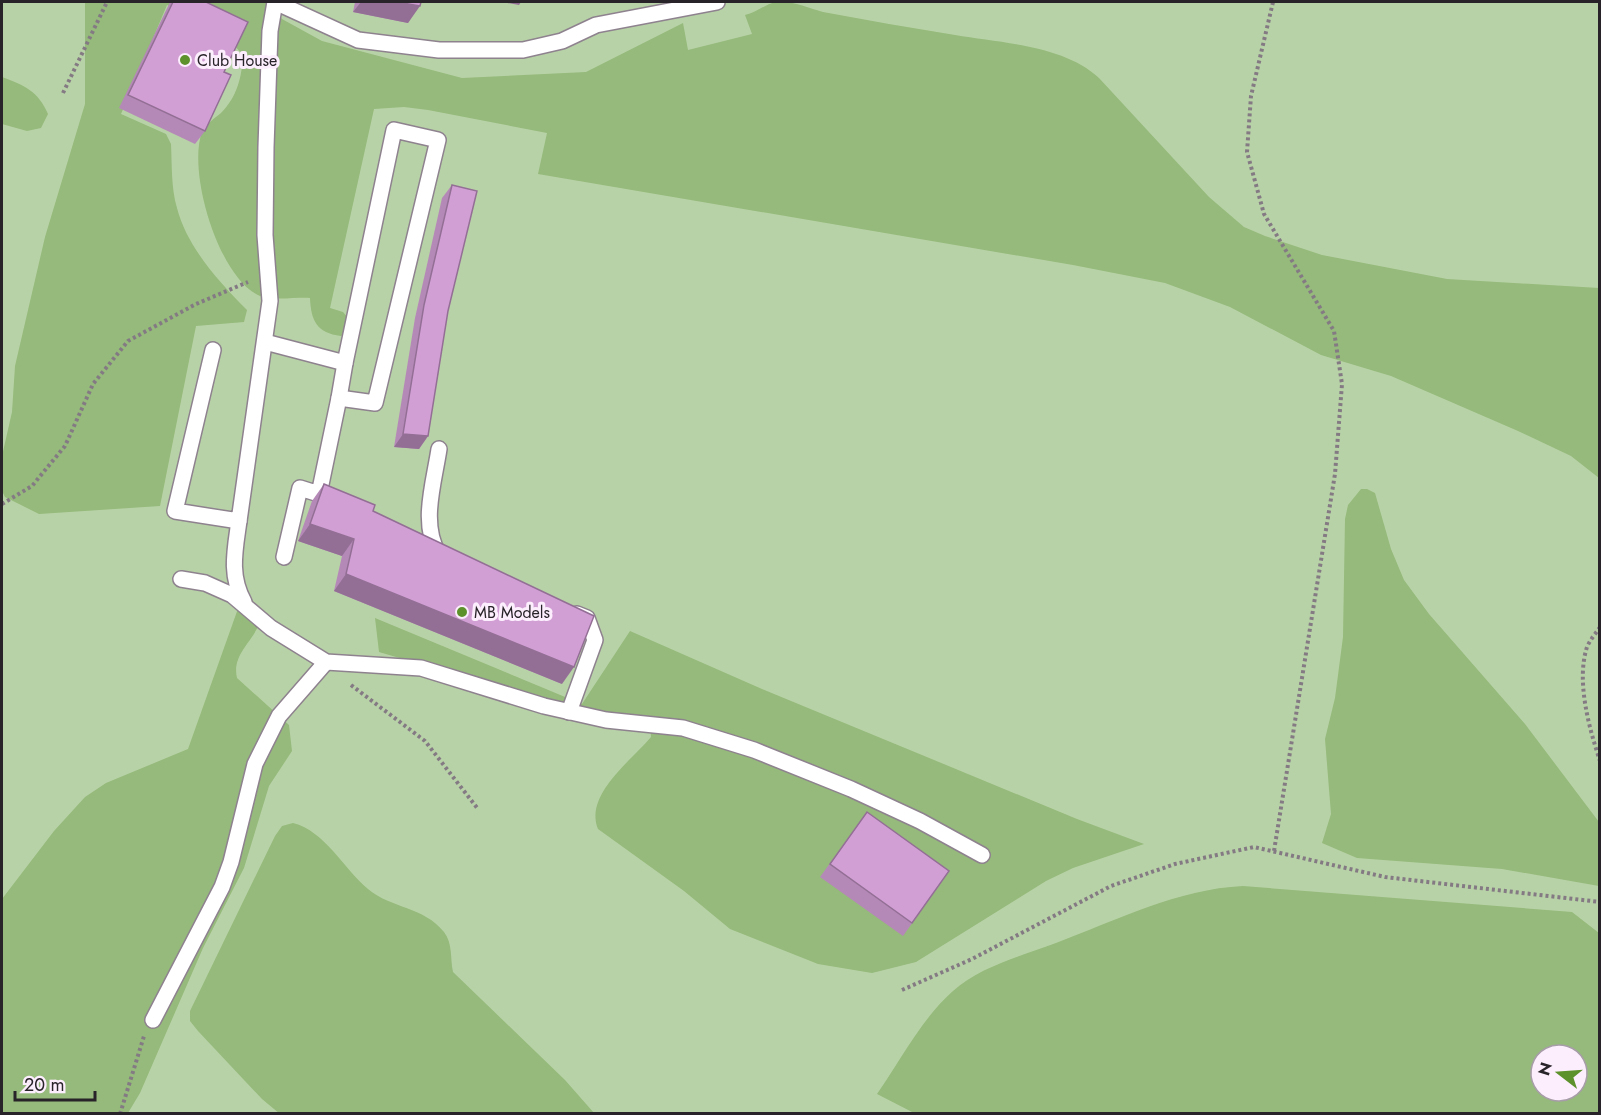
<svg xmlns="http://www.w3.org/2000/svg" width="1601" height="1115" font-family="Jost,sans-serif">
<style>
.green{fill:#b8d2a7;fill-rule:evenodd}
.forest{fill:#95ba7b;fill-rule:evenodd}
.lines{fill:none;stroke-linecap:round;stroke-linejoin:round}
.lane-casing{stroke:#8e828f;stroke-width:18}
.path{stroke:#847a84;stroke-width:4;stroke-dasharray:3 3;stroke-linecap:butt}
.lane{stroke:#fff;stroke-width:15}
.wall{fill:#b589b7}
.shaded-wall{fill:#936f95}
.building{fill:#d29fd5;stroke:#936f95;stroke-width:1.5}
.poi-dot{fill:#5d912b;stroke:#fceefd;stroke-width:2}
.labels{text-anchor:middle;stroke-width:6;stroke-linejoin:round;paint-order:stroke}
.poi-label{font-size:16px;fill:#282329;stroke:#fceefd;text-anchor:start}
</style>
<rect width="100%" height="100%" fill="#efe1ef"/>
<path class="green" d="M2,2H1599V1113L2,1114ZM1541,1055H1577V1091H1541Z"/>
<g class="forest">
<path d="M85,2H266L282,19L322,41L462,78L586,72L683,23L688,50L752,34L745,15C756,13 765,4 776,2C790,0 809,8 823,12C867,20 911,28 955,35C1001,43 1064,45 1099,78L1209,197L1244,227L1265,236L1322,255L1447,279L1599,288V478L1571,456L1518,431L1391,376L1321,355L1230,307L1165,283L1073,265L538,174L547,133L428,110L404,107L374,109L330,308L343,312L349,319L350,330L341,336C317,333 311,321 310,298C296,297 273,301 260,296C219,279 187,172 202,132C205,125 215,118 221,113C237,97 242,77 243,55L222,32L167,5L121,114L166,134L171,144C172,164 171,188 177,208C187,247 219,282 247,310L244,322L196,326L160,506L39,514L5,497L2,491V456L12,412L15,366L45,237L85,104Z"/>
<path d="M2,77C24,85 38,91 48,114L41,128L27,131L2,124Z"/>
<path d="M1361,489H1367L1375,493L1391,549L1404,580L1429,614L1525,724L1599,822V886L1502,869L1357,858L1322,843L1331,814L1325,739L1335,698L1343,637L1345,519L1348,505Z"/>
<path d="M240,603L261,617C257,640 231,652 237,678L289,725L292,751L269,786L244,868L203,948L140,1093L128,1113H2V899L54,831L85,797L106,783L188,749Z"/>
<path d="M375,618L582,704L630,631L762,689L1077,819L1144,844L1073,868L1046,881L916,962L872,973L818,964L730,929L684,891L598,829C584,795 631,761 651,737L650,724L567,707L379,652Z"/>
<path d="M293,823C325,831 344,869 368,889C392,909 423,906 444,932C453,944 450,958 453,972L565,1080L594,1113L280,1114L262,1099L198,1031L190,1021V1011L275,836L282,826Z"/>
<path d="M1243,886L1572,912L1599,933V1113L916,1114L877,1094C901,1060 922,1018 953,991C981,966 1022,956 1056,943C1117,920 1178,889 1243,886ZM1541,1055H1577V1091H1541Z"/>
</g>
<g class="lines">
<defs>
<g id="lane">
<path d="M275,2L358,40L439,50H523L562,41L596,25L717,2"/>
<path d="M265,342L345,363L394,130L438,140L375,403L339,398L319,494L300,488L284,557"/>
<path d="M213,350L175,511L239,521L270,301L265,235L266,147L270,31L275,2"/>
<path d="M339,398L345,363"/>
<path d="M239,521C235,550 229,575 244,602"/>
<path d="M439,555C420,524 434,483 439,449"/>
<path d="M181,579L205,583L232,595L271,628L326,662L421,668L544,706L606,720L683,728L754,750L851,789L920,821L982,855"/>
<path d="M569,712L595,640L587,618L577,614"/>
<path d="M153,1020L222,887L231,862L255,764L279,716L326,662"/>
</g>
</defs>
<use href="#lane" class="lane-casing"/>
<g class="path">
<path d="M1273,2L1251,96L1247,152L1264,214L1334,331L1342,384L1335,474L1274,851"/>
<path d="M63,93L107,2"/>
<path d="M2,504L32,486L65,446L93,384L128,341L196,304L248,282"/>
<path d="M1600,627C1596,633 1590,640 1587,647C1576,681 1589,728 1600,761"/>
<path d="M351,685L425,741L478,809"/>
<path d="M902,990L972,959L1111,886L1175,864L1254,847L1385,877L1600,902"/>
<path d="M120,1114L144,1036"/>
</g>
<use href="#lane" class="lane"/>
</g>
<g class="wall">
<path d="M170,2H206L205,131L195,144L119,108Z"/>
<path d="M355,2H421L408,23L353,12Z"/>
<path d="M452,185L448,311L428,436L419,449L394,447L415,318L442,198Z"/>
<path d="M324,484L373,511L562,684L334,591L342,556L298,541L312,501Z"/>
<path d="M867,812L949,871L903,936L820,877Z"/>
</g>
<g class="shaded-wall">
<path d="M361,2H397L420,6L408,23L353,12Z"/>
<path d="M502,2H521L519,5Z"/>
<path d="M403,434L428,436L419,449L394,447Z"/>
<path d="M310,524L354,539L342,556L298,541Z"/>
<path d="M346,574L574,667L562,684L334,591Z"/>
</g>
<g class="building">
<path d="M173,2H206L248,22L224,72L231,75L205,131L128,95Z"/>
<path d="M397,2H421L420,6Z"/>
<path d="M452,185L477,191L448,311L428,436L403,434L424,305Z"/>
<path d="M324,484L375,505L373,511L594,616L574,667L346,574L354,539L310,524Z"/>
<path d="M867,812L949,871L912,923L830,864Z"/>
</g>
<g class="poi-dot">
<circle cx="185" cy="60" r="6"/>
<circle cx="462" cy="612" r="6"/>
</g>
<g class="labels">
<g class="poi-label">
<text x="197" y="66">Club House</text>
<text x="474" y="618">MB Models</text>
</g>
</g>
<rect width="1601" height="1115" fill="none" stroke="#282329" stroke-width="6"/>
<g transform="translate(1559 1073) rotate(287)"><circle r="28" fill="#fceefd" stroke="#a79da8" stroke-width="1.5"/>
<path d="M0-4.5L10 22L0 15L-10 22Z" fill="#5d912b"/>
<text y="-9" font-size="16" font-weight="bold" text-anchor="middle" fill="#282329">N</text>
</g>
<path d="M15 1091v9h80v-9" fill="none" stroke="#282329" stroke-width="3"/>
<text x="24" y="1091" font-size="18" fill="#282329" stroke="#fceefd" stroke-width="4.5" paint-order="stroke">20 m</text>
</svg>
